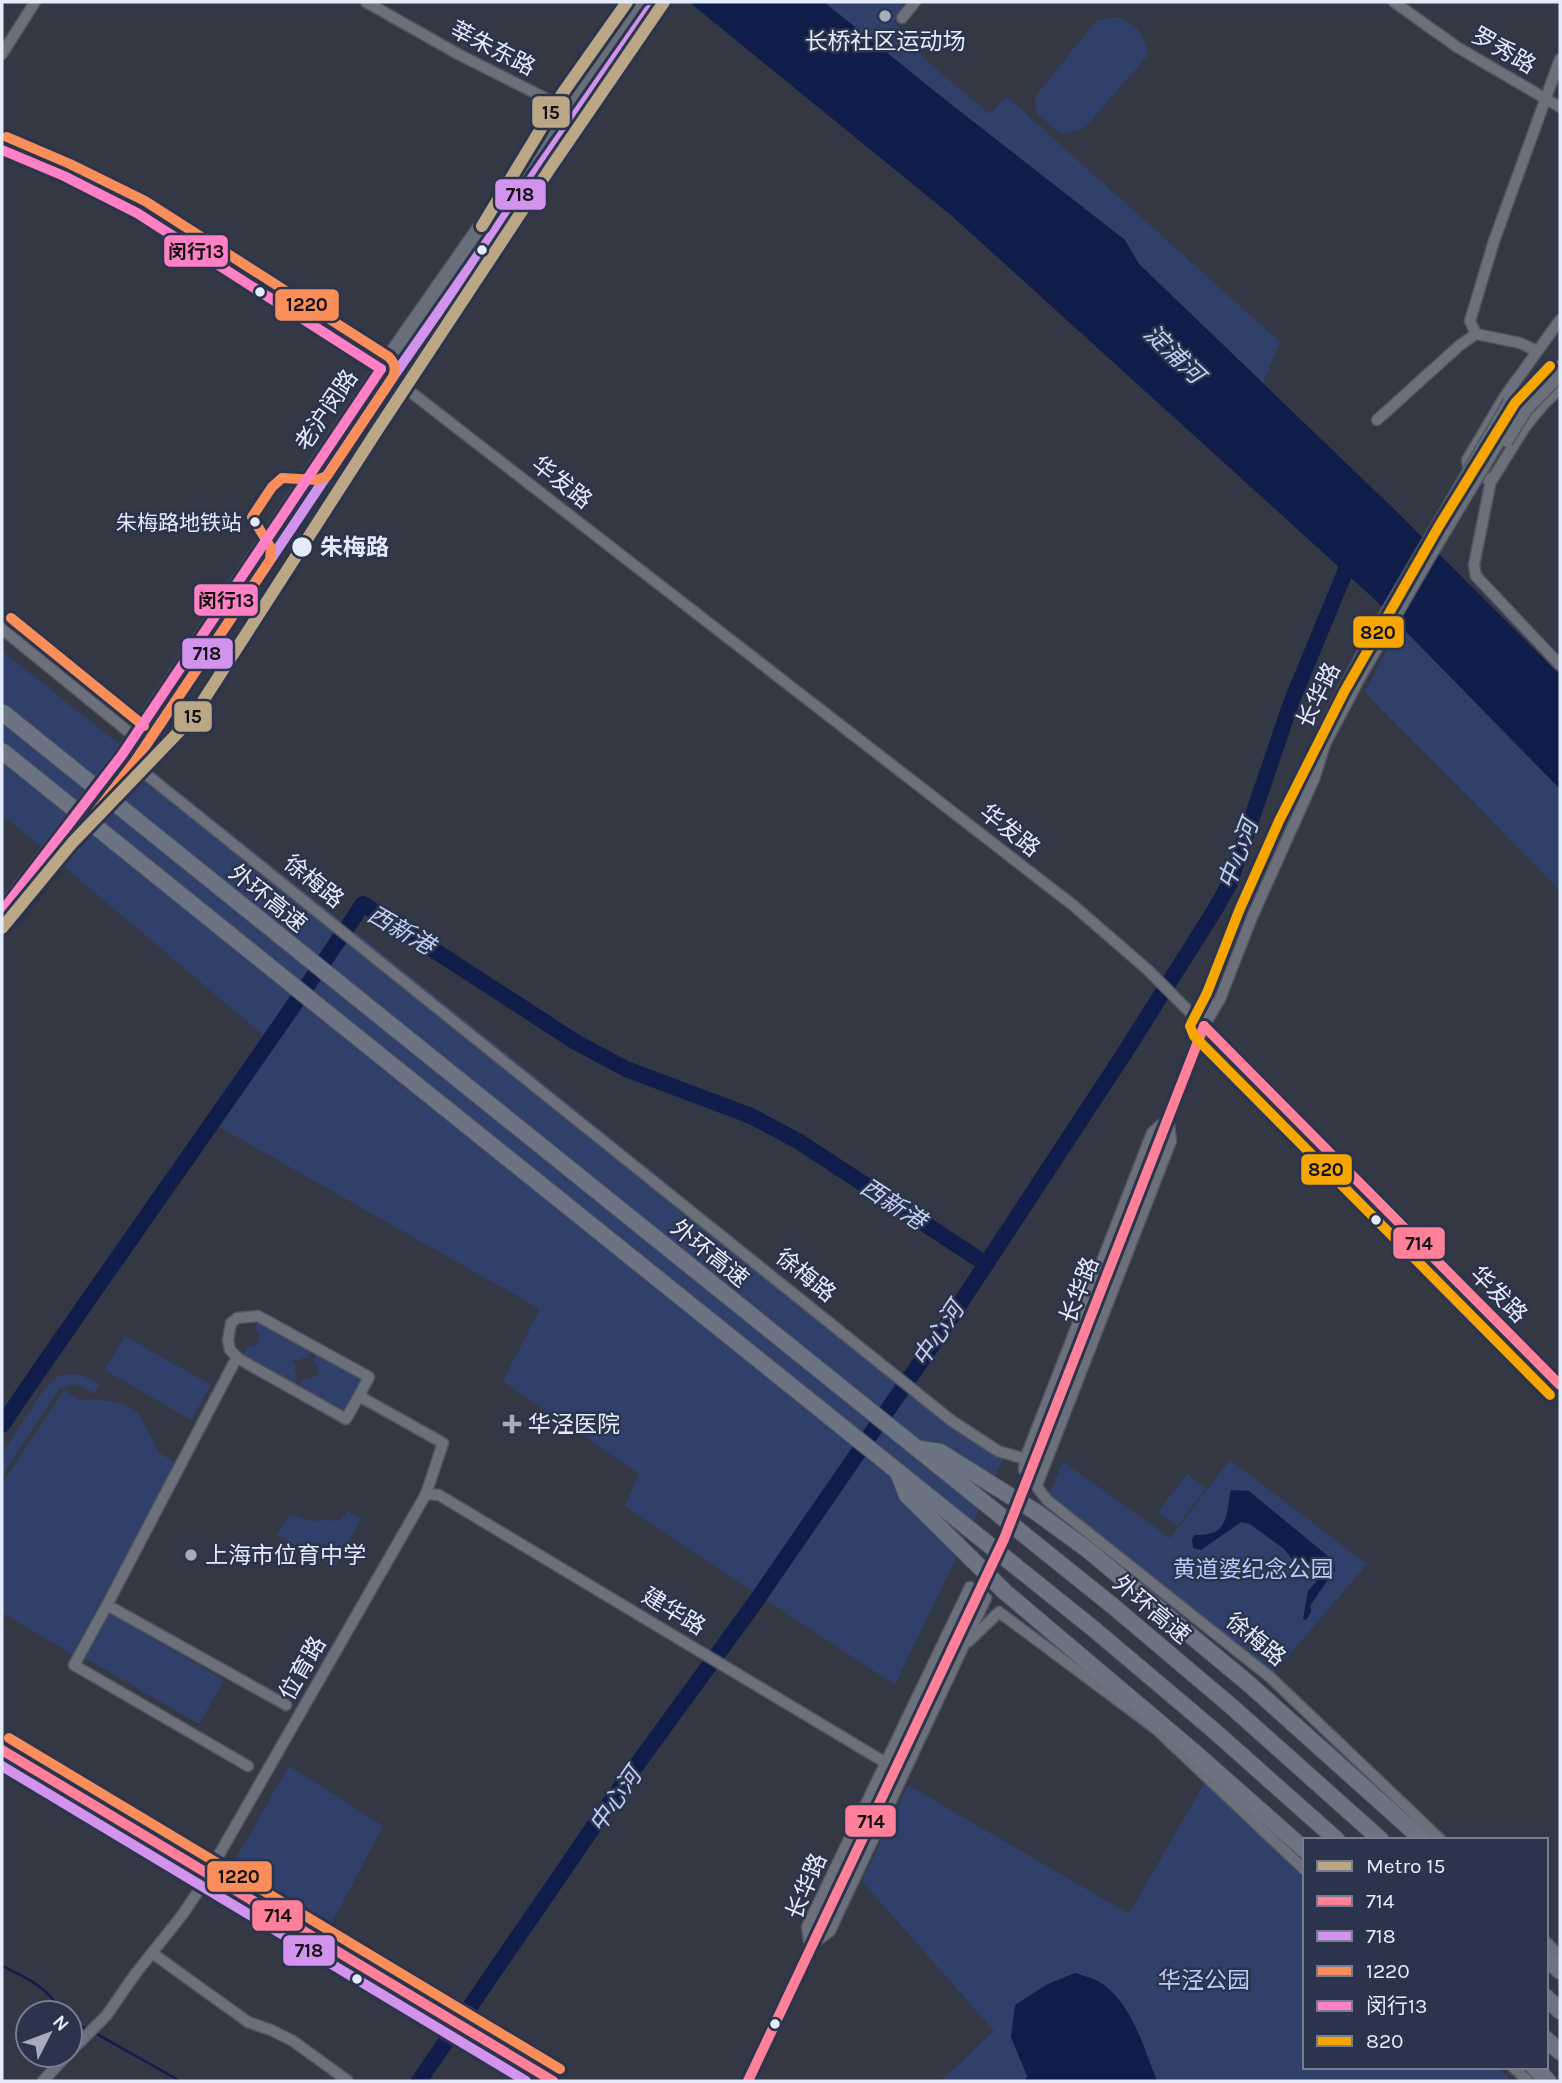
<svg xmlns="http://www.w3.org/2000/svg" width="1562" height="2083" font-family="Karla,'Noto Sans SC',sans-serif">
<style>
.green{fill:#30406a}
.water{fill:#101c49}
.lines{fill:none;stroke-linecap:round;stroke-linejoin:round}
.stream{stroke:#101c49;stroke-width:2.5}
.river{stroke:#101c49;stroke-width:16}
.minor-casing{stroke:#515561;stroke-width:13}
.major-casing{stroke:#515561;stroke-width:17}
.highway-casing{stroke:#515561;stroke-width:18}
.minor{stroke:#6c707a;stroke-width:10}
.major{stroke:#696e7b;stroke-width:14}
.highway{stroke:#6c7382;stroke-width:16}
.minor-bridge-casing{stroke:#515561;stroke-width:13;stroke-linecap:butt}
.highway-bridge-casing{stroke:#515561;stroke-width:18;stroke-linecap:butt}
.minor-bridge{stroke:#6c707a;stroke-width:10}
.highway-bridge{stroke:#6c7382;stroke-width:16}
.bus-1-casing{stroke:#2b344c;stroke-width:16}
.bus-2-casing{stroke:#2b344c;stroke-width:16}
.bus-3-casing{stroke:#2b344c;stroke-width:16}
.bus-4-casing{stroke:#2b344c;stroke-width:16}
.bus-5-casing{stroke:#2b344c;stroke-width:16}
.bus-1{stroke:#ff8098;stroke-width:10}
.bus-2{stroke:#d193ec;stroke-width:10}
.bus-3{stroke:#fa8e5a;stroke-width:10}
.bus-4{stroke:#ff80c5;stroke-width:10}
.bus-5{stroke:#f7a600;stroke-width:10}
.metro-1-casing{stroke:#2b344c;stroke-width:18}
.metro-1{stroke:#bba786;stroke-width:12}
.poi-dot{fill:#a6acbb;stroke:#2b344c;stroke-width:2.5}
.bus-dot{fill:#e4ebfb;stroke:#2b344c;stroke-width:2.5}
.labels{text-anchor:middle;stroke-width:5;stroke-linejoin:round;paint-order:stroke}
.bus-label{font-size:21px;fill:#e4ebfb;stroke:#2b344c;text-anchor:end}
.poi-label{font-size:23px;fill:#e4ebfb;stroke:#2b344c;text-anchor:start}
.street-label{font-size:23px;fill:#e4ebfb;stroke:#2b344c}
.stop-label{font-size:23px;font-weight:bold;fill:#e4ebfb;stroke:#2b344c;text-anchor:start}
.park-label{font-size:23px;fill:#b6cafb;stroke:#2b344c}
.water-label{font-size:24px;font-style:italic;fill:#c1cff0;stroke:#2b344c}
.line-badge{stroke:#2b344c;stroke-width:2.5}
.pale-badge-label{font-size:19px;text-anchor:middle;font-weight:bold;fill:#111}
</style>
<rect width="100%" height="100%" fill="#333844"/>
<g class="green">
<path d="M824,2H904L900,10L901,11L894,21L928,62L989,114L1007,97L1280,342L1263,383L1139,264L1125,240L943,98Z"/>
<path d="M1118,17C1139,27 1143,32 1148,55L1088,124L1079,130L1062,134L1037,114L1035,97L1096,21Z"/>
<path d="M1400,625L1560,789V890L1365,692Z"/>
<path d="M2,651L357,933L1005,1456L895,1685L625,1506L639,1474L503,1381L540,1309L212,1123L262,1034L2,814Z"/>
<path d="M260,1320L313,1350L308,1358H303L297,1361L294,1360L293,1363L296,1366L294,1370L297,1377L295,1382L292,1383L243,1355L247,1347L257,1345L259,1341V1332L254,1330Z"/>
<path d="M125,1336L211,1385L191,1420L105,1370Z"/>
<path d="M317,1353L361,1378L345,1410L299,1386L303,1379H310L314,1375L317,1377L319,1373L316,1371L317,1366L313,1360Z"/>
<path d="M66,1374L81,1375L99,1384L95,1393L75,1384L59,1389L2,1476V1453L45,1388L57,1377Z"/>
<path d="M64,1390L81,1401L92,1399L110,1401L126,1405L137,1412L153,1440L158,1452L174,1462L167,1479L72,1654L4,1614L2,1617V1484Z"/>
<path d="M1230,1460L1367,1564L1270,1677L1047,1500L1063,1462L1170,1538Z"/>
<path d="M1187,1474L1206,1489L1177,1526L1158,1512Z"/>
<path d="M348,1511L361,1519L335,1567L277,1535L290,1515L310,1521L325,1520L340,1521Z"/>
<path d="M110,1614L224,1680L199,1724L85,1658Z"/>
<path d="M289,1766L383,1826L330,1926L232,1865Z"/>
<path d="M1205,1782L1305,1880V2067H1497L1511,2081H941L994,2031L862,1881L908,1785L1129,1914Z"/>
</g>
<g class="water">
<path d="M689,2H824L943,98L1125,240L1139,264L1398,513L1560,675V789L1372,597L952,216Z"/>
<path d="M1231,1490L1249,1491L1334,1561L1335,1572L1330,1571L1327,1581L1310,1606L1311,1612L1306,1620L1303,1619L1308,1591L1316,1582L1318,1574L1314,1568L1295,1563L1284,1549L1250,1524L1241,1522L1201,1550L1193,1548L1192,1539L1195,1535C1230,1536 1225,1516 1231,1490Z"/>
<path d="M1075,1973C1081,1975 1090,1977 1096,1980C1131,1999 1143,2046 1157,2081H1025L1027,2076L1011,2037L1015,2005L1048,1984Z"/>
</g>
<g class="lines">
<g class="stream">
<path d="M2,1966C31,1980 45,1986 64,2013"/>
<path d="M70,2021L89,2030"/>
<path d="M95,2033L180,2081"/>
</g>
<g class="river">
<path d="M2,1425C121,1250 245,1079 363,904L574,1041L626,1069L751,1116L798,1141L986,1264"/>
<path d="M419,2081L625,1781L754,1604L944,1328L1122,1057L1213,913L1229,885L1291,703L1345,572L1351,552"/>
</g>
<defs>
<g id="minor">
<path d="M366,2L458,54L565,108"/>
<path d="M1394,2L1457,47L1560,107"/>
<path d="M902,18L915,2"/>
<path d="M2,54L35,2"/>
<path d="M2,150L64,176L137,213L381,369L1074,906L1148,970L1560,1385"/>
<path d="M1560,320L1505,396L1467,460L1468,466L1489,480H1492L1525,427L1543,405L1560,388"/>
<path d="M1476,334L1470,321L1494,241L1560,59"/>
<path d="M1377,420L1460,345L1476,334L1520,343L1537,351"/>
<path d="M1489,480L1490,485L1474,565L1476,576L1560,665"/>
<path d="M2,629L135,737"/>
<path d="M122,755L952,1421L998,1451L1025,1459"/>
<path d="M1205,1020C1209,979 1228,941 1244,903C1263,860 1282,818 1302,775"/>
<path d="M1099,1294L1204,1026L1220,999L1252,917L1314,779"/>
<path d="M237,1357L107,1605L286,1705"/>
<path d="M359,1396L369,1377L258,1316L237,1318L231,1323L228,1340L230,1350L239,1359L346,1419L359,1396L443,1443L426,1494"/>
<path d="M1037,1485L1171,1141L1168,1118L1152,1133L1025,1459L1024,1470L1047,1500L1270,1677L1441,1840"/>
<path d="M970,1587L986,1598L830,1931L810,1946L807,1927Z"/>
<path d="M107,1605L74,1665L248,1766"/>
<path d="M968,1642L999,1612L1156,1729L1305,1870"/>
<path d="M2,1750L553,2081"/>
<path d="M1546,1942L1560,1956"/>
<path d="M152,1953L248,2022L271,2030L293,2041L348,2081"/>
<path d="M70,2052L106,2016L136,1973L183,1914L197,1893L426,1494L439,1495L886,1763"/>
<path d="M1513,2067L1528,2081"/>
<path d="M43,2081L67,2055"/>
<path d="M748,2081L890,1778"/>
</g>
<path id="major" d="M2,911L122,755L381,369L638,2"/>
<g id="highway">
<path d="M330,976L1114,1607L1231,1706L1381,1840"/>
<path d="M311,1000L1095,1630L1211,1728L1337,1840"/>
<path d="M919,1449L940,1452L1036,1512L1088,1550L1249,1684L1423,1840"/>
<path d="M898,1472L907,1495L1005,1592L1192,1750L1305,1850"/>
<path d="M1546,1958L1560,1971"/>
<path d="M1546,1997L1560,2011"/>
<path d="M1546,2039L1560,2052"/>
<path d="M1534,2067L1548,2081"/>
</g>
</defs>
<use href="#minor" class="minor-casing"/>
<use href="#major" class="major-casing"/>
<use href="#highway" class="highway-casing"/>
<use href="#minor" class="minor"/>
<use href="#major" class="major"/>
<use href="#highway" class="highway"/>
<defs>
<g id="minor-bridge">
<path d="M1507,442L1527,410L1560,376"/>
<path d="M1302,775L1341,693L1368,643L1509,401"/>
<path d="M1314,779L1325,744L1361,676L1429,559L1519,409L1548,374L1560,365"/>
<path d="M890,1778L978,1596L1004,1539L1099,1294"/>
</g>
<g id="highway-bridge">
<path d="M2,712L330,976"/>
<path d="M2,751L311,1000"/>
</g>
</defs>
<use href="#minor-bridge" class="minor-bridge-casing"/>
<use href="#highway-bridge" class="highway-bridge-casing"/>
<use href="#minor-bridge" class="minor-bridge"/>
<use href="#highway-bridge" class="highway-bridge"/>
<defs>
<g id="bus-1">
<path d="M1204,1026L1560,1385"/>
<path d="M2,1750L553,2081"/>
<path d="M748,2081L1004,1539L1204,1026"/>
</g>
<g id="bus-2">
<path d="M13,920L134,763L393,377L649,10"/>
<path d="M2,1766L526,2081"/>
</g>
<g id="bus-3">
<path d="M7,137L70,164L145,201L389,357C395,363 396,369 393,377L327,476L317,480L282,478L272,487L252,517L271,548L270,560L134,763L13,920"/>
<path d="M11,618L144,726"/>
<path d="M9,1738L560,2069"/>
</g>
<g id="bus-4">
<path d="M2,150L64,176L137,213L381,369"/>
<path d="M2,911L122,755L381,369"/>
</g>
<path id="bus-5" d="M1550,366L1515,403L1439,526L1344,692L1279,821L1239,911L1207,993L1190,1026L1194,1036L1550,1395"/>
</defs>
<use href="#bus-1" class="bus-1-casing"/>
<use href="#bus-2" class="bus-2-casing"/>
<use href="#bus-3" class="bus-3-casing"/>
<use href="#bus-4" class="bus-4-casing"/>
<use href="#bus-5" class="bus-5-casing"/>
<use href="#bus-1" class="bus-1"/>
<use href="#bus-2" class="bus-2"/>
<use href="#bus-3" class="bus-3"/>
<use href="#bus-4" class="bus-4"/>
<use href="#bus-5" class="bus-5"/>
<defs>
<g id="metro-1">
<path d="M482,226L562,94L627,2"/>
<path d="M2,928L72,843L192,718L378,429L551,167L664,2"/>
</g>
</defs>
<use href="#metro-1" class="metro-1-casing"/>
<use href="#metro-1" class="metro-1"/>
</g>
<g class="poi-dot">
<circle cx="885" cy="16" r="7"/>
<path d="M508.5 1413.5h7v7h7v7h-7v7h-7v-7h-7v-7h7z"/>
<circle cx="191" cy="1555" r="7"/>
</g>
<g class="bus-dot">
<circle cx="482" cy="250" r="6"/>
<circle cx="260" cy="292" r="6"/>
<circle cx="255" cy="522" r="6"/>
<circle cx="302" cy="547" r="11"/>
<circle cx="1376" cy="1220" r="6"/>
<circle cx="357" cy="1979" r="6"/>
<circle cx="775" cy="2024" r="6"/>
</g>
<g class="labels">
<g class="bus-label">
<text x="242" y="530">朱梅路地铁站</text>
</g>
<g class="poi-label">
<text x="885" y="49" text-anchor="middle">长桥社区运动场</text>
<text x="528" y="1432">华泾医院</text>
<text x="205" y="1563">上海市位育中学</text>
</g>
<g class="street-label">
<text transform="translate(493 48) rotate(27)" y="8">莘朱东路</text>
<text transform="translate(1504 50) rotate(30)" y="8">罗秀路</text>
<text transform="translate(326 410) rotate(-56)" y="8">老沪闵路</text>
<text transform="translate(562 482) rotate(38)" y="8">华发路</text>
<text transform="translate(1318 695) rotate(-64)" y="8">长华路</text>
<text transform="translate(1010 830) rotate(38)" y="8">华发路</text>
<text transform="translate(314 881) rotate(39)" y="8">徐梅路</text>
<text transform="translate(268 898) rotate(39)" y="8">外环高速</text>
<text transform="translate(710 1253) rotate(39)" y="8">外环高速</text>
<text transform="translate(806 1275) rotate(39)" y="8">徐梅路</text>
<text transform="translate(1079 1290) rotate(-69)" y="8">长华路</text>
<text transform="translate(1499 1294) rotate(45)" y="8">华发路</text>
<text transform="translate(1152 1609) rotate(40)" y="8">外环高速</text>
<text transform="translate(674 1611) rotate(31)" y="8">建华路</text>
<text transform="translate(1256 1639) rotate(39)" y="8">徐梅路</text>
<text transform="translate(302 1668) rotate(-60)" y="8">位育路</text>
<text transform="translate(806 1886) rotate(-67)" y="8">长华路</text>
</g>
<g class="stop-label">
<text x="320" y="555">朱梅路</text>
</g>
<g class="park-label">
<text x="1253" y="1577">黄道婆纪念公园</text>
<text x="1204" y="1988">华泾公园</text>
</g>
<g class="water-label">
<text transform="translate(1174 354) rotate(44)" y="8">淀浦河</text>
<text transform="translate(1238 854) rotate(-69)" y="8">中心河</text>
<text transform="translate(401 930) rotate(30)" y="8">西新港</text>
<text transform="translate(893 1204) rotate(33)" y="8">西新港</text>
<text transform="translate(938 1334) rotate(-56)" y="8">中心河</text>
<text transform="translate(615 1800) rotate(-55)" y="8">中心河</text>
</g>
</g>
<g class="line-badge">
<rect x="531" y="95" width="40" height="34" rx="7" fill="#bba786"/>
<rect x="494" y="178" width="53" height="33" rx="7" fill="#d193ec"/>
<rect x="163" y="234" width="66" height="34" rx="7" fill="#ff80c5"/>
<rect x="274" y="288" width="66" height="34" rx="7" fill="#fa8e5a"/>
<rect x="193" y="583" width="66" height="34" rx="7" fill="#ff80c5"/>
<rect x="1352" y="615" width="53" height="34" rx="7" fill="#f7a600"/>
<rect x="181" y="637" width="53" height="33" rx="7" fill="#d193ec"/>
<rect x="173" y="700" width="40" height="33" rx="7" fill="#bba786"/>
<rect x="1300" y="1153" width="53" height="33" rx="7" fill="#f7a600"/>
<rect x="1392" y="1226" width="54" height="34" rx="7" fill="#ff8098"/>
<rect x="844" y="1804" width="53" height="34" rx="7" fill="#ff8098"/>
<rect x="206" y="1860" width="67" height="33" rx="7" fill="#fa8e5a"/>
<rect x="251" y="1899" width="53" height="33" rx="7" fill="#ff8098"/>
<rect x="282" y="1934" width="54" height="33" rx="7" fill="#d193ec"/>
</g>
<g class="pale-badge-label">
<text x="551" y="119">15</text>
<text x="520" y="201">718</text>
<text x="196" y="258">闵行13</text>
<text x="307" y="311">1220</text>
<text x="226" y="607">闵行13</text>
<text x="1378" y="639">820</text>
<text x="207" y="660">718</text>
<text x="193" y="723">15</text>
<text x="1326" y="1176">820</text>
<text x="1419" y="1250">714</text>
<text x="871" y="1828">714</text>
<text x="239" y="1883">1220</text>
<text x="278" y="1922">714</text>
<text x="309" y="1957">718</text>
</g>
<rect width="1562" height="2083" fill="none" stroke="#e4ebfb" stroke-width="7"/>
<rect x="1303" y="1838" width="245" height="231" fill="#2b344c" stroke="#757d92" stroke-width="2"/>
<rect x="1317" y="1861" width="35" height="10" fill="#bba786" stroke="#757d92" stroke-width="2"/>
<text x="1366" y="1873" font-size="21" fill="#e4ebfb">Metro 15</text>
<rect x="1317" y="1896" width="35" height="10" fill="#ff8098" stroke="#757d92" stroke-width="2"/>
<text x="1366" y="1908" font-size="21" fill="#e4ebfb">714</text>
<rect x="1317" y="1931" width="35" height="10" fill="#d193ec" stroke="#757d92" stroke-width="2"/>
<text x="1366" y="1943" font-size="21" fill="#e4ebfb">718</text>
<rect x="1317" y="1966" width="35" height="10" fill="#fa8e5a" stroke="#757d92" stroke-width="2"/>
<text x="1366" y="1978" font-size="21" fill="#e4ebfb">1220</text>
<rect x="1317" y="2001" width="35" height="10" fill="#ff80c5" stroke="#757d92" stroke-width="2"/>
<text x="1366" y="2013" font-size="21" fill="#e4ebfb">闵行13</text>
<rect x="1317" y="2036" width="35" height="10" fill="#f7a600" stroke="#757d92" stroke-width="2"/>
<text x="1366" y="2048" font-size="21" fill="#e4ebfb">820</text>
<g transform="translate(49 2034) rotate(48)"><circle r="33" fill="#2b344c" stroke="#757d92" stroke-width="2"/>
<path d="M0-5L12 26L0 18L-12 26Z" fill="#a6acbb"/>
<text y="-10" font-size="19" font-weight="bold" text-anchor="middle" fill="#e4ebfb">N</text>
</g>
</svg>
